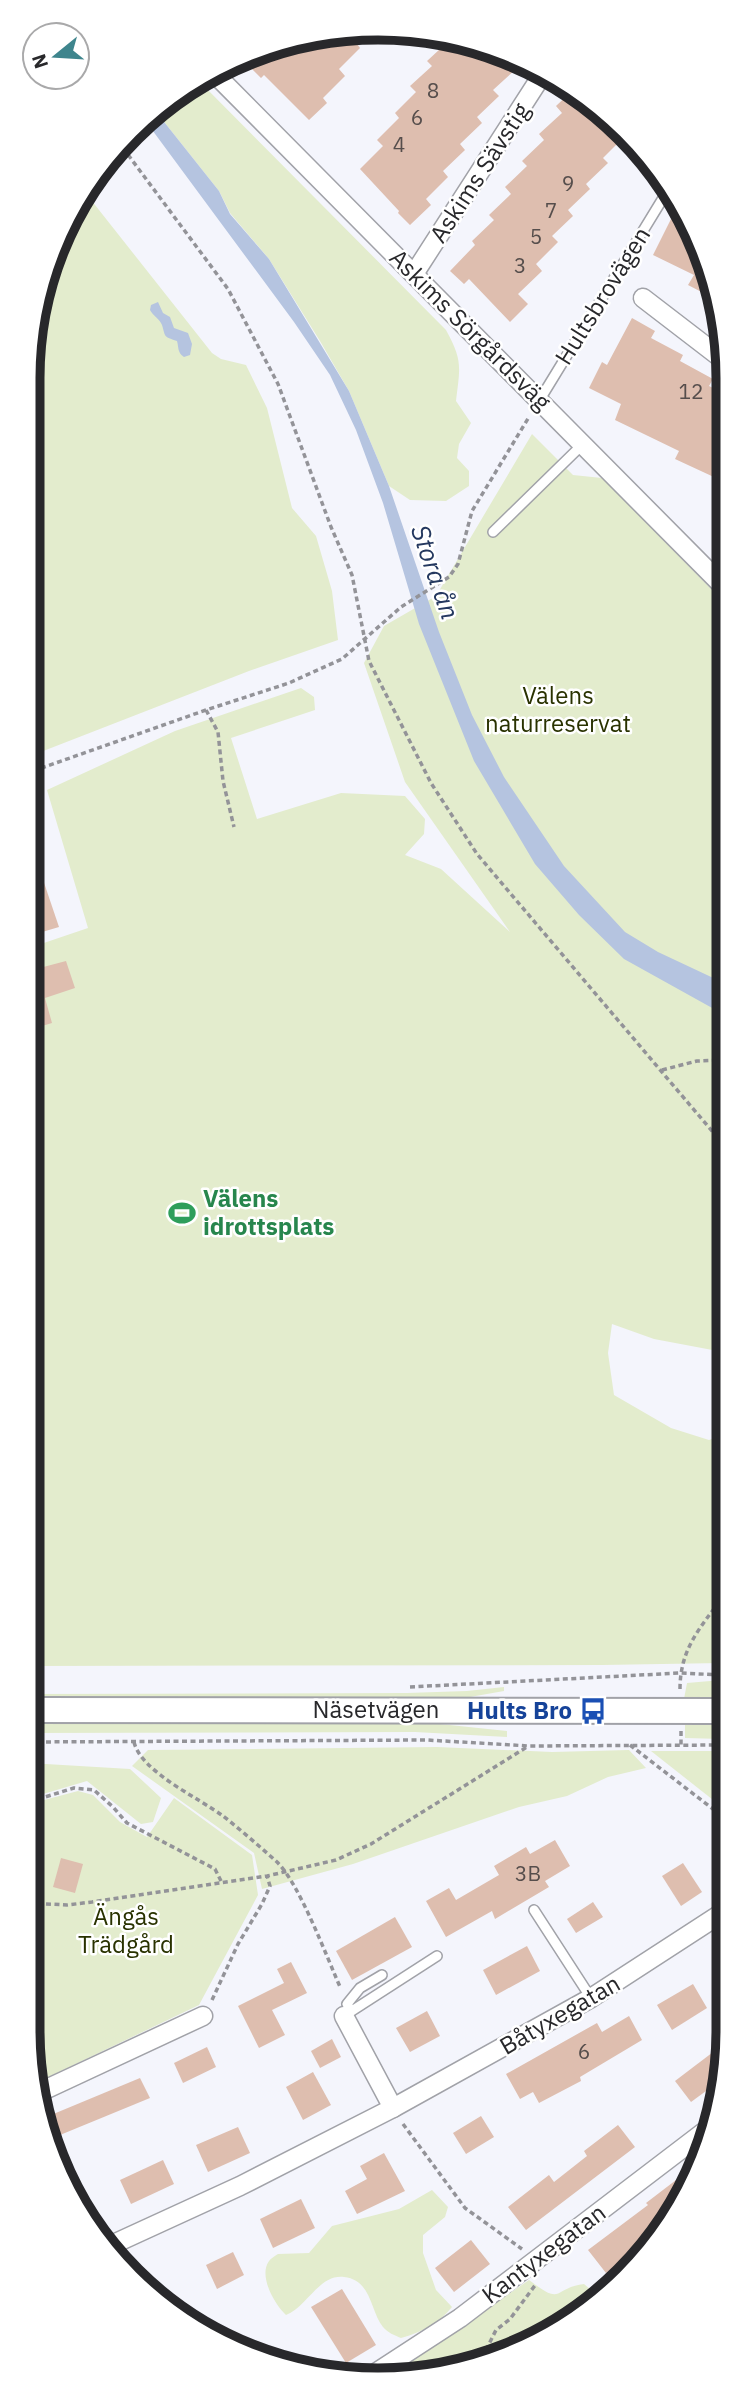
<svg xmlns="http://www.w3.org/2000/svg" width="756" height="2408" font-family="'IBM Plex Sans',sans-serif">
<style>
.green{fill:#e3eccd}
.water{fill:#b5c4e0}
.building{fill:#debeaf}
.lines{fill:none;stroke-linecap:round;stroke-linejoin:round}
.lane-casing{stroke:#a1a2a8;stroke-width:12}
.street-casing{stroke:#a1a2a8;stroke-width:21}
.secondary-casing{stroke:#a1a2a8;stroke-width:28}
.path{stroke:#939398;stroke-width:3.5;stroke-dasharray:5 3.5;stroke-linecap:butt}
.lane{stroke:#fff;stroke-width:9}
.street{stroke:#fff;stroke-width:18}
.secondary{stroke:#fff;stroke-width:24}
.labels{text-anchor:middle;stroke-width:5;stroke-linejoin:round;paint-order:stroke}
.number-label{font-size:21px;fill:#564e4c}
.street-label{font-size:24px;fill:#28282b;stroke:#fff}
.park-label{font-size:24px;fill:#293200;stroke:#fff}
.leisure-label{font-size:24px;font-weight:bold;fill:#27864d;stroke:#fff;text-anchor:start}
.transit-label{font-size:24px;font-weight:bold;fill:#164399;stroke:#fff;text-anchor:end}
.water-label{font-size:26px;font-style:italic;fill:#24385f;stroke:#fff}
.rim{fill:none;stroke:#28282b;stroke-width:9}
</style>
<rect width="100%" height="100%" fill="#f4f5fc"/>
<g class="green">
<path d="M199,81L446,330C463,361 460,367 456,401L471,423L459,444L457,458L469,471V486L446,501L410,500L389,486L349,391L320,341L269,259L230,213L219,191L157,113L184,87Z"/>
<path d="M84,191L212,353L221,359L246,365L267,408L292,508L316,536L332,591L338,640L249,671L33,755L35,309Z"/>
<path d="M532,434L573,475L602,478L724,602L723,1352L654,1339L612,1324L608,1353L614,1395L671,1428L709,1440L723,1435L722,1663L602,1665L29,1666L32,947L88,928L47,790L175,731L301,688L314,697L315,710L231,738L257,819L341,793L405,796L425,819L424,834L405,855L441,869L510,932L405,782L364,663L384,626L436,596Z"/>
<path d="M722,1680V1700L684,1699L687,1683Z"/>
<path d="M504,1687V1691L470,1697L438,1699L29,1700V1694L407,1693L467,1691Z"/>
<path d="M353,1723L440,1724L507,1731V1737L415,1732L29,1733V1724Z"/>
<path d="M685,1725H722V1739L685,1738Z"/>
<path d="M437,1747L552,1752L629,1750L646,1768L608,1777L567,1796L519,1807L353,1864L262,1889L254,1853L132,1766L148,1750Z"/>
<path d="M651,1751H722V1807Z"/>
<path d="M29,1763L130,1769L161,1798L153,1822L141,1824L87,1781L43,1794L29,1792Z"/>
<path d="M78,1791L93,1795L120,1822L147,1837L174,1798L252,1855L258,1895L199,2005L38,2082L28,2030L29,1804Z"/>
<path d="M432,2190L448,2207L445,2217L423,2235V2253L436,2290L452,2307C438,2324 422,2332 401,2338C394,2335 388,2333 383,2327C370,2311 372,2280 344,2277C319,2274 307,2307 286,2315C275,2305 258,2276 269,2261C271,2258 275,2256 278,2254L309,2253L332,2226L399,2209Z"/>
<path d="M529,2280C564,2307 552,2288 584,2284L598,2296L573,2321L468,2368L394,2373Z"/>
</g>
<g class="water">
<path d="M157,113L219,191L230,214L269,259L349,391L389,486L439,632L472,715L504,777L564,866L625,932L658,952L724,983L723,1014L624,959L579,915L535,864L474,761L419,624L383,503L356,430L330,375L294,322L147,123Z"/>
<path d="M158,302L163,313L170,317L174,328L188,333L192,344L190,355L184,357C177,352 179,348 177,341C163,336 166,338 162,325C160,319 153,316 150,310L151,305Z"/>
</g>
<g class="building">
<path d="M310,35H365L357,44L360,48L339,69L345,76L323,98L327,103L309,120L264,75L261,78L249,66L260,55Z"/>
<path d="M453,37L505,57L516,69L493,90L499,96L477,117L482,123L460,144L465,150L443,171L448,177L426,199L431,205L410,225L398,213L399,211L360,169L383,146L377,140L399,118L395,113L416,92L410,86L432,66L427,61Z"/>
<path d="M573,90L606,116L625,136L603,158L608,163L586,184L590,189L568,210L573,216L552,236L558,242L536,264L542,271L518,294L528,304L510,322L469,279L464,284L450,271L475,245L472,241L494,220L489,215L511,194L505,187L527,166L522,161L544,140L539,134L562,113L556,106Z"/>
<path d="M675,211L688,218L692,224L715,299L688,285L694,275L653,255Z"/>
<path d="M632,318L655,331L651,338L683,355L680,361L713,379L709,386L725,394V432L713,454L725,460L716,478L675,459L679,451L615,420L621,404L589,388L602,362L607,365Z"/>
<path d="M36,859L59,927L32,935L33,860Z"/>
<path d="M66,961L75,988L45,998L52,1023L32,1029V970Z"/>
<path d="M555,1840L570,1866L545,1881L549,1887L495,1919L492,1911L446,1937L426,1901L449,1888L456,1900L499,1875L494,1866L526,1847L530,1854Z"/>
<path d="M61,1858L83,1864L75,1893L53,1887Z"/>
<path d="M683,1863L702,1892L681,1906L662,1876Z"/>
<path d="M593,1902L603,1917L576,1933L567,1919Z"/>
<path d="M395,1917L412,1947L352,1980L336,1951Z"/>
<path d="M527,1946L540,1971L496,1995L483,1970Z"/>
<path d="M291,1962L307,1993L272,2010L285,2035L259,2048L238,2006L284,1983L277,1969Z"/>
<path d="M693,1984L707,2008L672,2030L657,2005Z"/>
<path d="M427,2011L440,2036L410,2052L396,2028Z"/>
<path d="M629,2016L642,2040L580,2077L581,2081L539,2103L533,2092L520,2099L506,2074L597,2023L602,2032Z"/>
<path d="M332,2039L341,2057L320,2068L311,2051Z"/>
<path d="M721,2046V2080L691,2102L675,2081Z"/>
<path d="M207,2047L216,2067L183,2083L174,2063Z"/>
<path d="M313,2072L331,2105L303,2120L286,2087Z"/>
<path d="M140,2078L150,2098L60,2135L51,2115Z"/>
<path d="M481,2116L494,2137L466,2154L453,2133Z"/>
<path d="M618,2125L635,2147L526,2230L508,2207L549,2175L554,2182L587,2156L584,2151Z"/>
<path d="M238,2127L250,2153L208,2172L196,2145Z"/>
<path d="M384,2153L405,2191L357,2214L345,2191L367,2179L360,2166Z"/>
<path d="M163,2160L174,2184L131,2204L120,2180Z"/>
<path d="M693,2167L669,2225L606,2273L588,2250L648,2205L646,2203Z"/>
<path d="M301,2199L315,2228L273,2248L260,2219Z"/>
<path d="M471,2240L490,2264L454,2292L435,2268Z"/>
<path d="M233,2252L244,2275L217,2289L206,2265Z"/>
<path d="M342,2289L376,2345L346,2363L311,2307Z"/>
</g>
<g class="lines">
<defs>
<g id="lane">
<path d="M539,401L668,190"/>
<path d="M493,532L583,444"/>
<path d="M534,1910L591,1998"/>
<path d="M351,2011L347,2004L360,1988L382,1975"/>
<path d="M344,2016L437,1956"/>
</g>
<g id="street">
<path d="M215,74L724,587"/>
<path d="M414,274L544,72"/>
<path d="M643,298L725,361"/>
<path d="M344,2016L393,2108"/>
<path d="M40,2092L203,2016"/>
<path d="M107,2247L240,2186L393,2108L591,1998L722,1913"/>
<path d="M374,2374L460,2318L709,2128"/>
</g>
<path id="secondary" d="M29,1710L722,1711"/>
</defs>
<use href="#lane" class="lane-casing"/>
<use href="#street" class="street-casing"/>
<use href="#secondary" class="secondary-casing"/>
<g class="path">
<path d="M123,148L228,289L278,384L331,527L352,575L369,661L431,783L477,854L723,1144"/>
<path d="M206,710L218,732L223,781L234,827"/>
<path d="M33,771L206,710L289,683L342,659L401,607L449,577L458,564L472,511L529,417"/>
<path d="M662,1070L697,1061L723,1060"/>
<path d="M410,1687L680,1673L722,1675"/>
<path d="M680,1689C680,1649 700,1628 722,1598"/>
<path d="M681,1731V1746"/>
<path d="M29,1742L427,1740L529,1746L722,1745"/>
<path d="M134,1742C141,1772 199,1798 223,1816C241,1830 259,1846 276,1861C299,1882 327,1958 341,1989"/>
<path d="M630,1745L722,1816"/>
<path d="M29,1798L45,1797L74,1788L94,1790L113,1807L127,1823L215,1869L222,1883"/>
<path d="M29,1903L67,1905L92,1902L267,1876L336,1860L371,1844L527,1747"/>
<path d="M212,2000L238,1944L262,1904L270,1886L267,1876"/>
<path d="M403,2124L465,2208L522,2249"/>
<path d="M489,2359L488,2346L496,2330L510,2319L536,2284"/>
</g>
<use href="#lane" class="lane"/>
<use href="#street" class="street"/>
<use href="#secondary" class="secondary"/>
</g>
<defs>
<symbol id="stadium-bare" viewBox="-9 -9 18 18"><path d="M0-5a6.5 5 0 1 0 0 10a6.5 5 0 1 0 0-10ZM-3.5-1.8h7v3.6h-7Z" fill="#2e9e5b" stroke="#fff" stroke-width="2.5" paint-order="stroke"/></symbol>
<symbol id="bus-bare" viewBox="-9 -9 18 18"><path d="M-5-6H5V4H4V6H2V4H-2V6H-4V4H-5ZM-3.5-4V0h7V-4ZM-3.5 1.2v1.5H-2V1.2ZM2 1.2v1.5H3.5V1.2Z" fill="#1a4fb4" stroke="#fff" stroke-width="2.5" paint-order="stroke"/></symbol>
</defs>
<g fill-rule="evenodd">
<use href="#stadium-bare" x="163" y="1194" width="38" height="38"/>
<use href="#bus-bare" x="574" y="1692" width="38" height="38"/>
</g>
<g class="labels">
<g class="number-label">
<text x="433" y="98">8</text>
<text x="417" y="125">6</text>
<text x="399" y="152">4</text>
<text x="568" y="191">9</text>
<text x="551" y="218">7</text>
<text x="536" y="244">5</text>
<text x="520" y="273">3</text>
<text x="691" y="399">12</text>
<text x="528" y="1881">3B</text>
<text x="584" y="2059">6</text>
</g>
<g class="street-label">
<text transform="translate(480 173) rotate(-57)" y="8">Askims Sävstig</text>
<text transform="translate(603 296) rotate(-58)" y="8">Hultsbrovägen</text>
<text transform="translate(470 330) rotate(45)" y="8">Askims Sörgårdsväg</text>
<text x="376" y="1718">Näsetvägen</text>
<text transform="translate(560 2015) rotate(-30)" y="8">Båtyxegatan</text>
<text transform="translate(544 2254) rotate(-37)" y="8">Kantyxegatan</text>
</g>
<g class="park-label">
<text x="558" y="704">Välens<tspan x="558" dy="28">naturreservat</tspan></text>
<text x="126" y="1925">Ängås<tspan x="126" dy="28">Trädgård</tspan></text>
</g>
<g class="leisure-label">
<text x="203" y="1207">Välens<tspan x="203" dy="28">idrottsplats</tspan></text>
</g>
<g class="transit-label">
<text x="572" y="1719">Hults Bro</text>
</g>
<g class="water-label">
<text transform="translate(435 572) rotate(71)" y="9">Stora ån</text>
</g>
</g>
<path d="M0 0H756V2408H0ZM378 40H378A338 338 0 0 1 716 378V2030A338 338 0 0 1 378 2368H378A338 338 0 0 1 40 2030V378A338 338 0 0 1 378 40Z" fill="#fff" fill-rule="evenodd"/>
<path class="rim" d="M378 40H378A338 338 0 0 1 716 378V2030A338 338 0 0 1 378 2368H378A338 338 0 0 1 40 2030V378A338 338 0 0 1 378 40Z"/>
<g transform="translate(56 56) rotate(252)"><circle r="33" fill="#ffffff" stroke="#a9a9aa" stroke-width="2"/>
<path d="M0-5L12 26L0 18L-12 26Z" fill="#3e858d"/>
<text y="-10" font-size="19" font-weight="bold" text-anchor="middle" fill="#28282b">N</text>
</g>
</svg>
